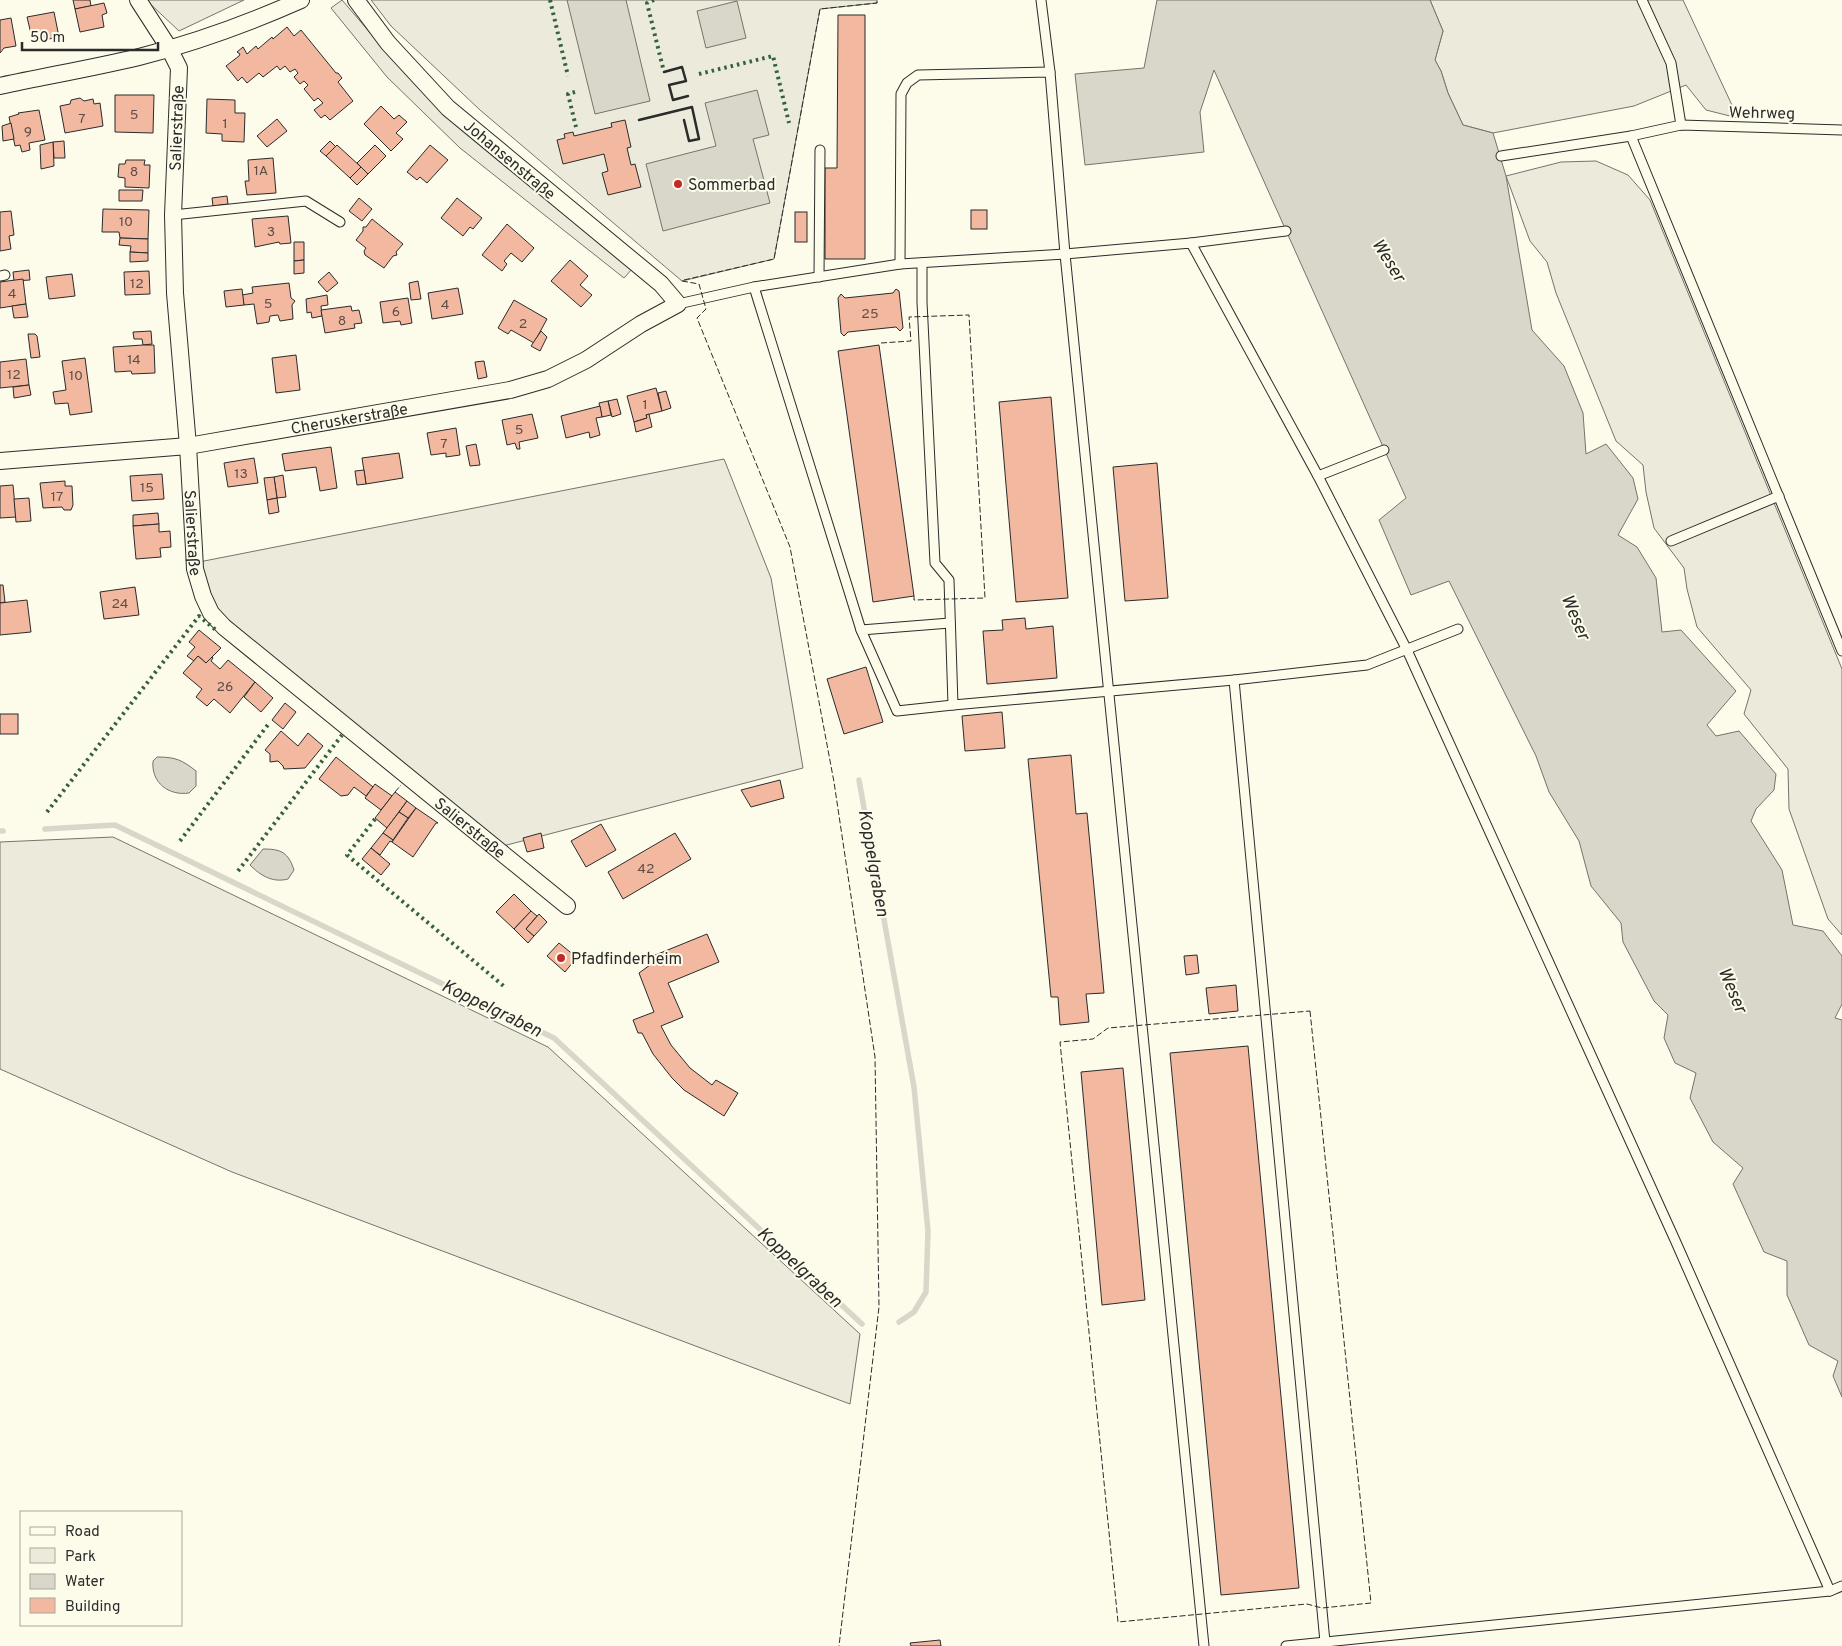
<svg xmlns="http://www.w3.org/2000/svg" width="1842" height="1646" font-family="Overpass,sans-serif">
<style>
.green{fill:#ecebdb;stroke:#74746e}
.parking{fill:#eceadb;stroke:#74746e}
.water{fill:#d8d7c9;stroke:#74746e}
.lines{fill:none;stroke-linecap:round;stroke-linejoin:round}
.stream{stroke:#d8d7c9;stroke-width:5.5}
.building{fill:#f2b8a0;stroke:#2b2b2b}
.service-casing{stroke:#2b2b2b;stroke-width:11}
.minor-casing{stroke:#2b2b2b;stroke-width:18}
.service{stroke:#fdfbea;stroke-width:9}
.minor{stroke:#fdfbea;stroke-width:16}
.hedge{stroke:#34623c;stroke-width:4;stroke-dasharray:2.5 4;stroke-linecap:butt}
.fence{stroke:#2b2b2b;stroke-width:1;stroke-dasharray:6 2.5;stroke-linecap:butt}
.wall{stroke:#2b2b2b;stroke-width:2.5}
.poi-dot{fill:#c62828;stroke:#fdfbea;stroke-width:2}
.labels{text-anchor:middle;stroke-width:4;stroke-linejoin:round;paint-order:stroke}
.number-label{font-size:14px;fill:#5d4e48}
.street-label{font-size:16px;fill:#2b2b2b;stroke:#fdfbea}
.poi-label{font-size:16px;fill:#2b2b2b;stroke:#fdfbea;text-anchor:start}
.water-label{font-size:18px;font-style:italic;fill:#2b2b2b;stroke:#fdfbea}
</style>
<rect width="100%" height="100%" fill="#fdfbea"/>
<g class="green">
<path d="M146,0H244L179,31Z"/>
<path d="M371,0H877V3L820,9L774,259L682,281L480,110L391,26Z"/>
<path d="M1430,0H1683L1738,118L1706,110L1686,85L1634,106L1493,133L1463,125L1448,93L1441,71L1435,60L1443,31Z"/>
<path d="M1596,161L1628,175L1650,200L1842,669V935L1828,919L1789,809L1788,769L1744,714L1751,690L1697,627L1687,589L1684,568L1654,528L1646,492L1643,465L1616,441L1556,293L1547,262L1530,241L1506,176L1561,162Z"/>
<path d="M724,459L771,578L803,768L503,846L210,607L199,562Z"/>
<path d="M113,837L548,1047L860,1334L850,1404L232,1172L0,1069V842Z"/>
</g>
<path class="parking" d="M342,0L408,77L433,102L632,269L624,278L460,148L387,77L331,8Z"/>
<g class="water">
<path d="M567,0H626L650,101L595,114Z"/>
<path d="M1157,0H1430L1443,31L1435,60L1441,71L1448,93L1463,125L1493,133L1506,176L1532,330L1564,366L1583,413L1586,454L1606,444L1633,478L1638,499L1618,535L1637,547L1656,578L1662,632L1681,630L1736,691L1707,725L1716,736L1739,731L1776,774L1774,790L1756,809L1751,821L1782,870L1793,925L1823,931L1842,956V1004L1835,1018L1842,1020V1397L1833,1376L1838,1361L1809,1345L1787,1295V1261L1764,1252L1733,1184L1743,1168L1713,1142L1690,1098L1696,1073L1675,1063L1664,1038L1668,1015L1654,1001L1623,942L1621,923L1591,886L1579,841L1549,792L1536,756L1449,581L1411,595L1379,520L1406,498L1214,70L1200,112L1204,152L1085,165L1075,74L1144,68Z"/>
<path d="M737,1L746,38L706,48L697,11Z"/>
<path d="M757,90L769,135L753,139L770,203L663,231L646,164L716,146L705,103Z"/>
<path d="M157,757C176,757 182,760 196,771V786L189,793C169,796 151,783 153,761Z"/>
<path d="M263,849C281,849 288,852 294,870L288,879C273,883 261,876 250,865Z"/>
</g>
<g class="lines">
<g class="stream">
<path d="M859,780L914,1087L928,1231L926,1292L914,1312L899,1322"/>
<path d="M45,829L115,825L554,1038L862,1324"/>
<path d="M0,831H3"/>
</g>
</g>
<g class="building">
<path d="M73,0H90L91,6L75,9Z"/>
<path d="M104,3L107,13L102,15L104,27L80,32L75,9Z"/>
<path d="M54,12L59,37L33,42L27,17Z"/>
<path d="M838,15H865V259H825V168H837Z"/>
<path d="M11,18L16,46L4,48L0,53V20Z"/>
<path d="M287,27L294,36L301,30L336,73H338L342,78L338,82L353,101L330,120L325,115L321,118L314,110L323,103L318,98L314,101L304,89L308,85L304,81L300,84L294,77L298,73L295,69L290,72L285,66L280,70L277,66L263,77L259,73L247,83L242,77L238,81L226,66L239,56L240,54L237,52L243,47L247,54L256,46L258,49L272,37L273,39Z"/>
<path d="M115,95H154L153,133L115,132Z"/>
<path d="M80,98L84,101L93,99L94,104L100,103L103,126L65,133L60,106L70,104L71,100Z"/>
<path d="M207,99L235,100V113H245L244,142L222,141V134L206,133Z"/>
<path d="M381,106L394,119L399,115L407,122L396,133L403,139L391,151L364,124Z"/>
<path d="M39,110L45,140L29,143L30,150L22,152L20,145L15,146L9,117L19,114L18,113Z"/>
<path d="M277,119L287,131L267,147L257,136Z"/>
<path d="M625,120L631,147L627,148L631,165L635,164L641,187L608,195L602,173L608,171L604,154L563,164L557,140L565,138L564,134L573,132L574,136L612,127L611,123Z"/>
<path d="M11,123L14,139L3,141L2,126Z"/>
<path d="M64,141L65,158H54L53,142Z"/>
<path d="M330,141L336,147L326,156L320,151Z"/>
<path d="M53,142L54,166L41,169L40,145Z"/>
<path d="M337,145L361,167L350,178L326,156Z"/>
<path d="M375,145L386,156L368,174L357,163Z"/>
<path d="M430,145L448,160L427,183L420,177L417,180L407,172Z"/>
<path d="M273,158L276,193L247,195L245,181H249L248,160Z"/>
<path d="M126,160H145L144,165H150L149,188L125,187V178L118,177L119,164H125Z"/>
<path d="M361,167L368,174L357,185L350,178Z"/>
<path d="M119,190H143L142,201H119Z"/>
<path d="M227,196L228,204L213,206L212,198Z"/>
<path d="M359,198L372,209L362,221L349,211Z"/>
<path d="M457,198L482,218L473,229L470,227L463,236L441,218Z"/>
<path d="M103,209L149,210L148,239L120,238L119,232H102Z"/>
<rect x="971" y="210" width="16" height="19"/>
<path d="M11,211L14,235L9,236L11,249L0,251V212Z"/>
<rect x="795" y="212" width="12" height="30"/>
<path d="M288,216L291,243L280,244L279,242L255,247L252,219Z"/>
<path d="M372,219L403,244L396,252L397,255L393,256L384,268L365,255L364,251L366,248L356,240L363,231V227H366Z"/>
<path d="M507,224L534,248L522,262L511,253L504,261L507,264L502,271L482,255Z"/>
<path d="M120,238L148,239V253L130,252L131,246L119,245Z"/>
<path d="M294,242H304V260L294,261Z"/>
<path d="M130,252L148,253V261L130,262Z"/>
<path d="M304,260V273L294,274V261Z"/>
<path d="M570,260L588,276L580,285L592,295L581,307L551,281Z"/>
<path d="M29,270L30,280L14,281L13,272Z"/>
<path d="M149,271L150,294L125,295L124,272Z"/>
<path d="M329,272L338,283L327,292L318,282Z"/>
<path d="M72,274L75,296L49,299L46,277Z"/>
<path d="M23,279L26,304L0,308V282Z"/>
<path d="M418,281L421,299L411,300L409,283Z"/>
<path d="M289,283L291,298L295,301L292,305L293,319L280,321L278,315L270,316L269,322L257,324L254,304L244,305L242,295L253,293L252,287Z"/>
<path d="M458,288L463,314L432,319L428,293Z"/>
<path d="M242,289L244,305L226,307L224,291Z"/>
<path d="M896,289L899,291L903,328L900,331L896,327L848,332L844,336L841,333L838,298L841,294L845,298L893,293Z"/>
<path d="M327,295L328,305L321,306L322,316L312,318L311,312L307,313L306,299Z"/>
<path d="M408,298L412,323L401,325L400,321L383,323L380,302Z"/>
<path d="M514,300L547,319L534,343L511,330L508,334L498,328Z"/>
<path d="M26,304L28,317L14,318L12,306Z"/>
<path d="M351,306L352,311L359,310L362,323L354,324L355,328L325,333L321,310Z"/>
<path d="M151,331L152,344L143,345L142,339H134L133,332Z"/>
<path d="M541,331L547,337L540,351L531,346Z"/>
<path d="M28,334H35L37,336L40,357L31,358Z"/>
<path d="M143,345H154L155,373L132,374L131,371L115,372L113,347Z"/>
<path d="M879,345L914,596L873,602L838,351Z"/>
<path d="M296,355L300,390L276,393L272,358Z"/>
<path d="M85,358L92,412L70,415L68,403L55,404L53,392L66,390L62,361Z"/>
<path d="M26,359L29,385L0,388V362Z"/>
<path d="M484,361L487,377L478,379L475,362Z"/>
<path d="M29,385L31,395L14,398L13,387Z"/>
<path d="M656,388L662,411L646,415L647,418L634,422L627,396Z"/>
<path d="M666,391L671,408L662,411L658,393Z"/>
<path d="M1051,397L1068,598L1016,602L999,402Z"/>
<path d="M617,399L621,414L612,417L608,401Z"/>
<path d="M608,401L611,415L602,417L599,403Z"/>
<path d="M600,406L602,417L596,418L600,435L590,438L589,432L566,438L561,416Z"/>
<path d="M532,414L538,438L519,442L520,449H517L515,443L507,445L502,420Z"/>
<path d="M649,414L652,427L636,432L634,422L647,418L646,415Z"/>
<path d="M456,428L460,455L446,457V453L431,455L427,433Z"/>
<path d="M476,444L480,465L470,466L466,446Z"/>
<path d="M331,447L337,488L320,491L316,467L285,471L282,454Z"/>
<path d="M399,453L403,478L366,484L362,458Z"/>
<path d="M254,458L258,483L228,487L224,463Z"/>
<path d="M1157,463L1168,598L1125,601L1113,467Z"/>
<path d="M364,470L366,484L357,485L355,471Z"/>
<path d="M162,474L164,499L132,501L130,476Z"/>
<path d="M283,475L286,497L277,498L274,477Z"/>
<path d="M274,477L277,498L267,500L264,478Z"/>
<path d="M65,481V486H72L73,505L71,510H64L62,507L43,508L40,483Z"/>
<path d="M13,485L16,517L0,518V486Z"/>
<path d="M29,498L31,521L16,522L14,499Z"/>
<path d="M277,498L279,512L269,514L267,500Z"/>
<path d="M158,513L159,524L133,526V515Z"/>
<path d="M159,524V532L170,531L171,547L160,548L161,557L136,559L133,526Z"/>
<path d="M0,585H3L5,602L0,603Z"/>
<path d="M135,587L139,615L104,619L100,592Z"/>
<path d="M27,600L31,632L0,635V603Z"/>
<path d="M1025,618L1026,629L1053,626L1057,678L987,684L983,631L1003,630L1002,620Z"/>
<path d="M199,630L221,648L206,663L198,656L194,661L187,656L195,647L189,642Z"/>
<path d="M198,656L206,663L212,657L213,658L211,661L220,669L228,660L255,682L230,713L214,699L207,706L196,697L202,689L183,673Z"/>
<path d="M866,667L883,722L844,734L827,679Z"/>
<path d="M255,682L273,698L261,712L244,697Z"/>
<path d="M285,703L296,712L283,729L272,720Z"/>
<path d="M1002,712L1005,748L965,751L962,716Z"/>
<rect x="0" y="714" width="18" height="20"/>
<path d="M281,731L298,746L308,733L323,746L305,768L284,769L283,766L278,761L270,762V754L265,750Z"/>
<path d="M1071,755L1076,814L1087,813L1104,993L1086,994L1089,1022L1060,1025L1058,997H1051L1028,759Z"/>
<path d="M336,757L373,787L366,796L354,787L348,795L341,796L319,779Z"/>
<path d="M780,780L784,798L751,807L741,790Z"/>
<path d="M375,784L392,796L381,810L365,798Z"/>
<path d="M395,792L407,801L387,828L375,818Z"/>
<path d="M407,801L416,808L408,818L399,812Z"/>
<path d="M416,808L438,823H436L413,857L392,842Z"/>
<path d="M399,812L408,818L393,840L383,833Z"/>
<path d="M601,824L616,850L586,867L571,841Z"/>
<path d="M383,833L393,840L392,842L390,841L380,855L371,848Z"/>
<path d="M541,833L544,848L527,852L523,838Z"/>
<path d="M675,833L691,859L623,899L608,872Z"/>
<path d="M371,848L390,864L381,875L362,859Z"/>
<path d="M514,894L531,911L514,929L496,912Z"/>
<path d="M531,911L537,916L526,929L534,936L528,943L514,929Z"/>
<path d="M539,914L547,922L534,936L526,929Z"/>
<path d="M707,934L719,962L668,983L683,1017L661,1026L671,1045L690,1068L712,1085L716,1080L738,1093L724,1116L684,1090L672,1078L653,1054L642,1033H638L633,1020L654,1012L639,973L650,965L648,958Z"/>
<path d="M559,943L575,956L571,960L573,962L565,972L547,956Z"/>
<path d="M1197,955L1199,973L1186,975L1184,956Z"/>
<path d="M1236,985L1238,1011L1209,1014L1206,988Z"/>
<path d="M1248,1046L1299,1588L1221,1595L1170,1053Z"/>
<path d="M1123,1068L1145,1300L1102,1305L1081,1072Z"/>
<path d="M940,1640L941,1646H911L910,1643Z"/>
</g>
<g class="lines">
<defs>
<g id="service">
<path d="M1041,0L1050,72"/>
<path d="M1642,0L1671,63L1681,125"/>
<path d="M1631,136L1842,651"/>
<path d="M1501,156L1631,136L1681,125L1842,130"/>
<path d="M173,215L306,201L340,222"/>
<path d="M1191,243L1286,231"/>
<path d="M922,263V302L935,563L949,580L953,705L1234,680L1367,665L1458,629"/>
<path d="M900,264L901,94L907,83L918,75L1050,72L1065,254L1204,1646"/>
<path d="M0,276L5,275"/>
<path d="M819,277L820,150"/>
<path d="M754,287L861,630L897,711L953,705"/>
<path d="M678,304L754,287L900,264L1065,254L1191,243L1318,476L1407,650L1675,1240L1830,1591"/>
<path d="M1318,476L1384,450"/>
<path d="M1671,541L1779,496"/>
<path d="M861,630L950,623"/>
<path d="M1234,680L1325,1642"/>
<path d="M1286,1646L1830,1591L1842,1586"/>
</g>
<g id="minor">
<path id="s1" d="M138,0L169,48L179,68L173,215L175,293L188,446L194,549L195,569L203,596L211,613L224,627L567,906"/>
<path d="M0,86C46,76 93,68 139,57C194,43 249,23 301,0"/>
<path id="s2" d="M0,461L188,446L510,390L548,379L586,360L641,324L678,304L661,284L448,108L388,43L356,0"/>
</g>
</defs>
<use href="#service" class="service-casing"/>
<use href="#minor" class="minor-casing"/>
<use href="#service" class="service"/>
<use href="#minor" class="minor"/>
<g class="hedge">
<path d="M550,0L568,76"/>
<path d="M654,0L647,3L663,68"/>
<path d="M699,74L773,56L789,123"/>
<path d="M575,92L568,94L576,127"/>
<path d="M47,812L199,616L217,631"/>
<path d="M375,819L347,855L506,988"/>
<path d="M180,841L270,722"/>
<path d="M238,871L342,735"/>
</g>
<g class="fence">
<path d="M684,280L774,259L820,9L877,3V0"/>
<path d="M682,281L699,284L706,309L697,318L790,547L834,782L875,1057L879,1307L839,1646"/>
<path d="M881,343L911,341L909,317L969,315L985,598L914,600V596"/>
<path d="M395,792L401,785"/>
<path d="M1310,1011L1371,1603L1322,1608L1307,1604L1118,1622L1060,1042L1093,1039L1108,1028Z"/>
</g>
<g class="wall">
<path d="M664,72L682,67L686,81L669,85L673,100L688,96"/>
<path d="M639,120L692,107L699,139L689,141L684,120"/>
</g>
</g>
<g class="poi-dot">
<circle cx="678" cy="184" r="5"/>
<circle cx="561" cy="958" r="5"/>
</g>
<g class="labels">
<g class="number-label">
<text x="134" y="119">5</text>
<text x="82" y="123">7</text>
<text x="225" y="128">1</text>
<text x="28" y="136">9</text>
<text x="261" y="175">1A</text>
<text x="134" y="176">8</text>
<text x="126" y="226">10</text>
<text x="271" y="236">3</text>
<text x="137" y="288">12</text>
<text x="12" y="298">4</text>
<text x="268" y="308">5</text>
<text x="445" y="309">4</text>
<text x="396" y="316">6</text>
<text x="870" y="318">25</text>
<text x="342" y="325">8</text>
<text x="523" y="328">2</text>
<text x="134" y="364">14</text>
<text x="14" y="379">12</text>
<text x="76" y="380">10</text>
<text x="645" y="409">1</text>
<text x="519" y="434">5</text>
<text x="444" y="448">7</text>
<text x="241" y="478">13</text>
<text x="147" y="492">15</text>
<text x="57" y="501">17</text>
<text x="120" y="608">24</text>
<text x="225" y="691">26</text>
<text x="646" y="873">42</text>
</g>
<g class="street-label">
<text transform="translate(1762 112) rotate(1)" y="6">Wehrweg</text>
<text transform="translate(176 128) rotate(-88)" y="6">Salierstraße</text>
<text transform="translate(510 159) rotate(40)" y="6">Johansenstraße</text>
<text dy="6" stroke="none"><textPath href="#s2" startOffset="352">Cheruskerstraße</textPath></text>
<text dy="6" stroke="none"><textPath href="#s1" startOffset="545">Salierstraße</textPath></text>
<text dy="6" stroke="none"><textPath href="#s1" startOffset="965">Salierstraße</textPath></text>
</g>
<g class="poi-label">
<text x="688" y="190">Sommerbad</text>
<text x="571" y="964">Pfadfinderheim</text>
</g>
<g class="water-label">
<text transform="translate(1389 260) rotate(58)" y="6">Weser</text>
<text transform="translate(1576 617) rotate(67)" y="6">Weser</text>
<text transform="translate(874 863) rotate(80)" y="6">Koppelgraben</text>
<text transform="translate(1733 990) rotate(67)" y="6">Weser</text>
<text transform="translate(492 1008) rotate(26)" y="6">Koppelgraben</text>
<text transform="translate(800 1267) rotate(43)" y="6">Koppelgraben</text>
</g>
</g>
<rect x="20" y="1511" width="162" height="115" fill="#fdfbea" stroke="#a9a89e"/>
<rect x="30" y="1527" width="25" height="8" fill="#fdfbea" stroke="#a9a89e"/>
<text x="65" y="1536" font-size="15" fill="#2b2b2b">Road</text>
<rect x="30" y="1548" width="25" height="15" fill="#ecebdb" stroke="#a9a89e"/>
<text x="65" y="1561" font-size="15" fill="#2b2b2b">Park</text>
<rect x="30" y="1574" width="25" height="15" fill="#d8d7c9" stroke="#a9a89e"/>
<text x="65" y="1586" font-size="15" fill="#2b2b2b">Water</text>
<rect x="30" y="1598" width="25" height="15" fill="#f2b8a0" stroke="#a9a89e"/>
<text x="65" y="1611" font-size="15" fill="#2b2b2b">Building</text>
<path d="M22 42v8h136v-8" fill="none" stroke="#2b2b2b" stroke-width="2.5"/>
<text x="30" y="42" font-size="15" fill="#2b2b2b" stroke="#fdfbea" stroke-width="4" paint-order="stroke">50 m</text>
</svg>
